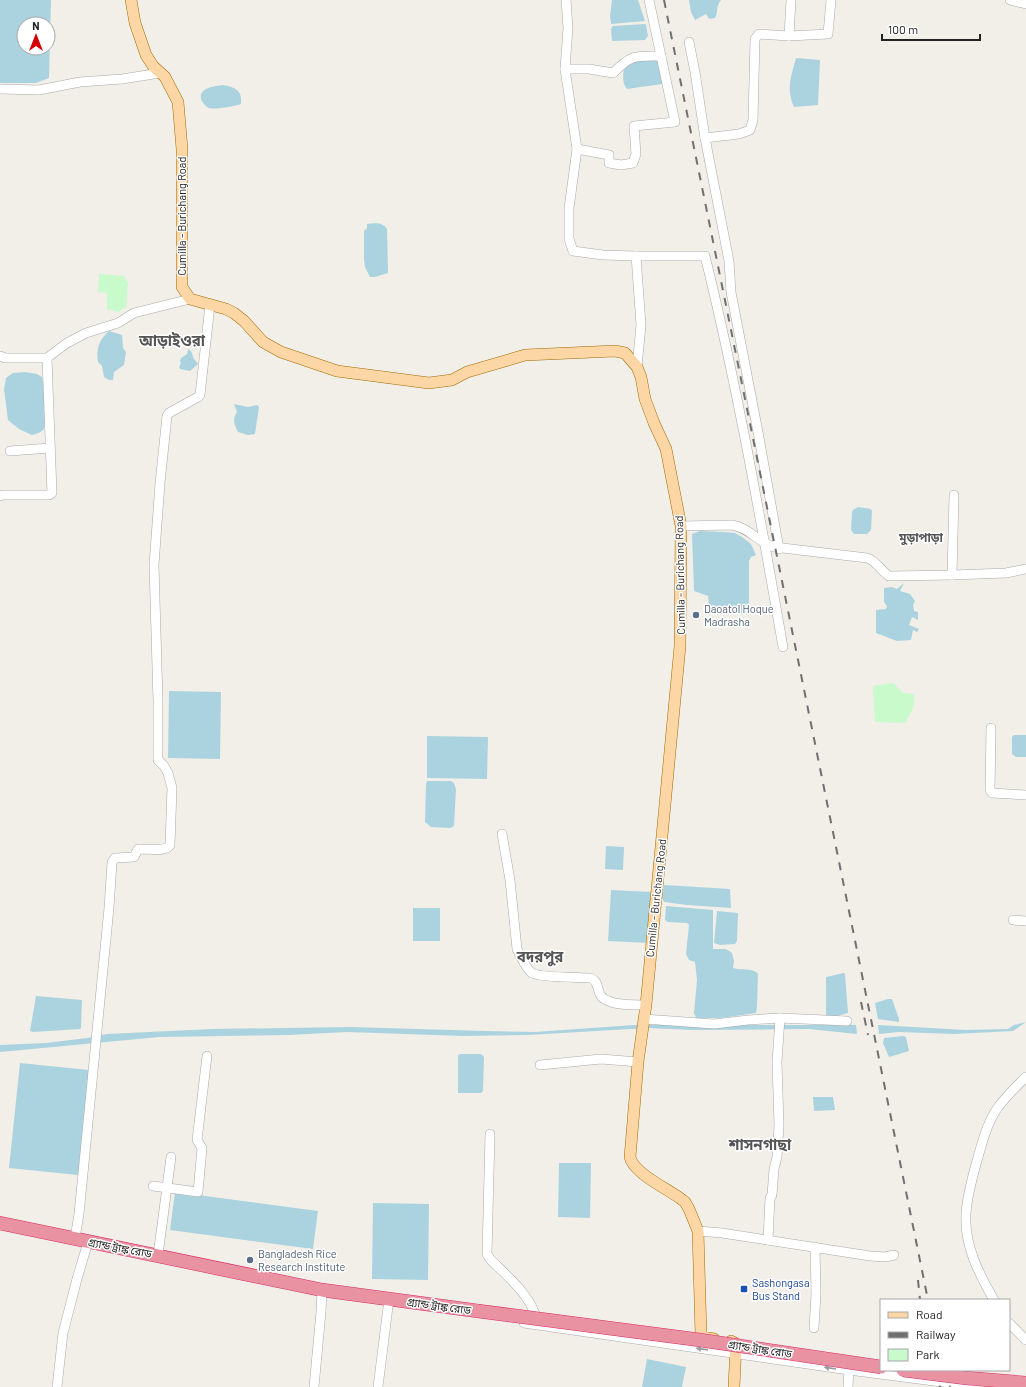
<svg xmlns="http://www.w3.org/2000/svg" width="1026" height="1387" font-family="Barlow,'Noto Sans Bengali',sans-serif">
<style>
.park{fill:#c8facc}
.water{fill:#aad3df;fill-rule:evenodd}
.lines{fill:none;stroke-linecap:round;stroke-linejoin:round}
.minor-casing{stroke:#a9a9a9;stroke-width:10}
.major-casing{stroke:#a06b00;stroke-width:12}
.highway-casing{stroke:#dc2a67;stroke-width:14}
.minor{stroke:#fff;stroke-width:9}
.major{stroke:#fcd6a4;stroke-width:11}
.highway{stroke:#e892a2;stroke-width:13}
.rail{stroke:#707070;stroke-width:2;stroke-dasharray:8 8;stroke-linecap:butt}
.highway-bridge-casing{stroke:#dc2a67;stroke-width:14;stroke-linecap:butt}
.highway-bridge{stroke:#e892a2;stroke-width:13}
.oneway{fill:#9c9c9c}
.service-dot{fill:#5c6f8a;stroke:#fff;stroke-width:1.5}
.transit-dot{fill:#1a4fb4;stroke:#fff;stroke-width:1.5}
.labels{text-anchor:middle;stroke-width:3;stroke-linejoin:round;paint-order:stroke}
.street-label{font-size:11px;fill:#222;stroke:#fff}
.service-label{font-size:11px;fill:#4e5e75;stroke:#fff;text-anchor:start}
.transit-label{font-size:11px;fill:#164399;stroke:#fff;text-anchor:start}
.neighbourhood-label{font-size:12px;font-weight:bold;fill:#555;stroke:#fff}
.district-label{font-size:15px;font-weight:bold;fill:#555;stroke:#fff}
</style>
<rect width="100%" height="100%" fill="#f2efe9"/>
<g class="park">
<path d="M99,274L124,276L128,283L126,307L118,312L107,309V293L98,292Z"/>
<path d="M893,683L903,693L914,694V706L905,723L875,722L873,686Z"/>
</g>
<g class="water">
<path d="M0,0H51L49,78L36,83H0ZM24,24H48V48H24Z"/>
<path d="M612,0H638L645,21L611,24L610,16Z"/>
<path d="M689,0H721C715,8 719,11 715,18L709,19L706,14L695,20L691,12Z"/>
<path d="M645,24L646,25L648,36L645,40L612,41L611,29L613,26Z"/>
<path d="M796,58L820,60L818,105L794,107C786,88 791,77 796,58Z"/>
<path d="M657,59L658,61L663,83L662,84L627,89C622,83 623,75 624,69L633,61Z"/>
<path d="M223,85C234,87 243,90 241,104C234,106 216,110 209,108C206,107 203,103 202,101C196,88 215,86 223,85Z"/>
<path d="M367,224C374,223 383,222 387,229L388,273L375,277H370L365,267L364,259V231L367,228Z"/>
<path d="M109,331L122,335L123,348L126,352L124,365L114,372L113,380H109L104,377L102,366L98,362C96,348 99,340 109,331Z"/>
<path d="M188,349L191,351L194,359L198,364L190,371L180,369L179,367L181,363L180,361L181,358L187,354Z"/>
<path d="M25,372L37,374L42,377C44,387 48,424 43,430C40,433 35,434 32,435L19,429L8,420L4,389L6,378L13,373Z"/>
<path d="M234,404L248,407L257,405L259,407L255,434L248,435L238,432C234,424 232,420 237,412Z"/>
<path d="M858,507L871,509L872,511L871,530L867,534H854L851,530L852,512L853,510Z"/>
<path d="M700,531L724,532L735,533L742,537L751,544L756,555L751,557L749,561V613L714,614L709,604L708,596L694,591L692,534Z"/>
<path d="M904,583L900,591L910,594L915,601L913,605L914,611L918,612V620L912,617L909,625L919,629L917,632L913,630L911,640L897,641L876,633V610L886,609L887,606L884,602V588L892,587L897,589Z"/>
<path d="M169,691L221,692L220,759L168,758Z"/>
<path d="M1014,735H1026V757H1016L1012,754V737Z"/>
<path d="M427,736L488,737L487,779L427,778Z"/>
<path d="M427,781H451L454,783L456,789L454,826L450,828L431,827L425,822L426,784Z"/>
<path d="M606,846L624,847L623,870L605,869Z"/>
<path d="M664,885L730,889L731,908L687,905L664,902L662,898Z"/>
<path d="M611,890L651,892L649,943L608,941Z"/>
<path d="M666,906L713,910V949H726L732,953L734,961L733,968C741,971 752,967 758,974L757,1007L756,1013L721,1018H696L694,1013L697,980L695,962L689,960L686,954L689,925L687,923L668,922L665,920Z"/>
<rect x="413" y="908" width="27" height="33"/>
<path d="M717,911L738,913L737,941L735,944L720,945L714,943Z"/>
<path d="M844,973L845,974L848,1013L829,1018L826,1016V977Z"/>
<path d="M36,996L82,1000L81,1028L80,1029L33,1032L30,1031Z"/>
<path d="M888,999H892L899,1019V1022L878,1019L875,1003Z"/>
<path d="M1026,1022L1013,1031L954,1034L899,1032L879,1034L878,1025L966,1030L1008,1029L1014,1025Z"/>
<path d="M634,1025H856L857,1034L809,1029L693,1030L648,1028L528,1035L464,1036L347,1032L289,1035L159,1037L0,1052V1045L46,1043L87,1038L107,1034L212,1029L351,1027L485,1031L535,1032Z"/>
<path d="M903,1036L906,1037L909,1051L889,1057L883,1043L884,1038Z"/>
<path d="M461,1054H481L484,1057L483,1091L481,1093H458V1055Z"/>
<path d="M20,1063L89,1070L78,1175L9,1168Z"/>
<path d="M813,1097H833L835,1110L814,1111Z"/>
<path d="M559,1163H591L590,1218L558,1217Z"/>
<path d="M175,1192L318,1211L313,1249L170,1230Z"/>
<path d="M373,1203L429,1204L428,1280L372,1279Z"/>
<path d="M647,1359L686,1367L682,1387H642Z"/>
</g>
<g class="lines">
<defs>
<g id="minor">
<path d="M566,0L568,28L565,69L577,149L569,208V239L573,251L603,255L636,256L641,325L637,367"/>
<path d="M1010,0L1026,4"/>
<path d="M789,36L791,0"/>
<path d="M689,42L695,72L705,138"/>
<path d="M565,69H589L613,73C632,54 635,56 661,56L649,0"/>
<path d="M0,89L39,90L80,82L122,79L160,73"/>
<path d="M577,149L609,155V163L621,165L633,163L636,154L634,126L675,122L661,56"/>
<path d="M636,256H705C737,385 760,516 783,647"/>
<path d="M0,356L5,358H47L67,343L86,333L118,323L134,313L190,299"/>
<path d="M10,451L50,448"/>
<path d="M0,496L3,495H49L52,493L47,358"/>
<path d="M681,526L732,525C750,528 757,542 774,547L867,558C877,561 880,570 889,576L952,575L954,495"/>
<path d="M779,549L758,432L731,292L729,261L705,138L739,134L750,130L753,120L755,39L759,34L789,36L828,34L831,0"/>
<path d="M952,575L1006,573L1026,569"/>
<path d="M991,728L990,790L992,793L1026,795"/>
<path d="M502,834L510,880L517,949C520,955 526,969 532,973C541,978 579,977 591,978C598,981 597,988 600,994C605,1006 634,1005 646,1005"/>
<path d="M1013,920L1026,921"/>
<path d="M644,1019L714,1024L748,1020L780,1018L847,1021"/>
<path d="M540,1065L601,1059L638,1062"/>
<path d="M490,1134L487,1254L490,1259C506,1275 527,1292 535,1314"/>
<path d="M153,1186L198,1192L202,1148L197,1140L207,1056"/>
<path d="M698,1231L722,1233L870,1256L885,1257L894,1255"/>
<path d="M75,1238L79,1214L109,908L112,862L115,858L134,857L138,849C147,848 165,853 170,845L172,788L168,773L164,766L158,760V701L154,565L160,483L167,416L169,413L198,397L200,395L210,305"/>
<path d="M768,1240L770,1198L772,1195L774,1169L777,1157L779,1125L777,1062L780,1018"/>
<path d="M158,1255L171,1157"/>
<path d="M994,1300C979,1274 964,1245 966,1214C967,1195 973,1175 978,1157C983,1140 988,1120 999,1106C1007,1095 1017,1086 1026,1077"/>
<path d="M524,1323L849,1370L980,1387"/>
<path d="M1009,1323L1026,1340"/>
<path d="M814,1328L816,1294L815,1247"/>
<path d="M57,1387L63,1333L77,1279L88,1242"/>
<path d="M314,1387L321,1312L322,1290"/>
<path d="M378,1387L389,1299"/>
<path d="M848,1387L849,1370"/>
</g>
<g id="major">
<path d="M131,0L135,23L146,55L153,66L165,77L178,102L182,149V287L190,299L226,309L234,313L244,321L263,342L281,352L337,371L429,383L452,380L467,372L525,355L615,351L625,353L637,367L641,377L645,399L654,423L666,449L681,526L680,646L646,1005L638,1062L630,1157C633,1173 668,1189 681,1199L685,1202L689,1209L698,1231L701,1335L703,1337L714,1339"/>
<path d="M731,1341L736,1344L734,1387"/>
</g>
<path id="highway" d="M0,1223L322,1290L478,1311"/>
</defs>
<use href="#minor" class="minor-casing"/>
<use href="#major" class="major-casing"/>
<use href="#highway" class="highway-casing"/>
<use href="#minor" class="minor"/>
<use href="#major" class="major"/>
<use href="#highway" class="highway"/>
<g class="rail">
<path d="M664,0L928,1300"/>
<path d="M861,1002L868,1035"/>
<path d="M918,1280L920,1300"/>
<path d="M936,1370L940,1387"/>
<path d="M947,1370L950,1387"/>
</g>
<defs>
<g id="highway-bridge">
<path d="M478,1311L700,1340L881,1367"/>
<path d="M903,1370L966,1378L1026,1383"/>
</g>
</defs>
<use href="#highway-bridge" class="highway-bridge-casing"/>
<use href="#highway-bridge" class="highway-bridge"/>
</g>
<defs><path id="oneway-solid" d="M-6-.8H1V-3.2L6.5 0L1 3.2V.8H-6Z"/></defs>
<g class="oneway">
<use href="#oneway-solid" transform="translate(702 1349) rotate(-172)"/>
<use href="#oneway-solid" transform="translate(830 1368) rotate(-171)"/>
</g>
<g class="service-dot">
<circle cx="696" cy="615" r="4"/>
<circle cx="250" cy="1260" r="4"/>
</g>
<rect class="transit-dot" x="740" y="1285" width="8" height="8" rx="2"/>
<g class="labels">
<g class="street-label">
<text transform="translate(182 216) rotate(-90)" y="4">Cumilla - Burichang Road</text>
<text transform="translate(680 575) rotate(-91)" y="4">Cumilla - Burichang Road</text>
<text transform="translate(656 898) rotate(-84)" y="4">Cumilla - Burichang Road</text>
<text transform="translate(120 1248) rotate(11)" y="4">গ্র্যান্ড ট্রাঙ্ক রোড</text>
<text transform="translate(439 1306) rotate(8)" y="4">গ্র্যান্ড ট্রাঙ্ক রোড</text>
<text transform="translate(760 1349) rotate(9)" y="4">গ্র্যান্ড ট্রাঙ্ক রোড</text>
</g>
<g class="service-label">
<text x="704" y="613">Daoatol Hoque<tspan x="704" dy="13">Madrasha</tspan></text>
<text x="258" y="1258">Bangladesh Rice<tspan x="258" dy="13">Research Institute</tspan></text>
</g>
<g class="transit-label">
<text x="752" y="1287">Sashongasa<tspan x="752" dy="13">Bus Stand</tspan></text>
</g>
<g class="neighbourhood-label">
<text x="921" y="542">মুড়াপাড়া</text>
</g>
<g class="district-label">
<text x="172" y="346">আড়াইওরা</text>
<text x="540" y="962">বদরপুর</text>
<text x="760" y="1150">শাসনগাছা</text>
</g>
</g>
<rect x="880" y="1299" width="130" height="72" fill="#ffffff" stroke="#a7a7a7"/>
<rect x="888" y="1312" width="20" height="6" fill="#fcd6a4" stroke="#a7a7a7"/>
<text x="916" y="1319" font-size="12" fill="#222222">Road</text>
<rect x="888" y="1332" width="20" height="6" fill="#707070" stroke="#a7a7a7"/>
<text x="916" y="1339" font-size="12" fill="#222222">Railway</text>
<rect x="888" y="1349" width="20" height="12" fill="#c8facc" stroke="#a7a7a7"/>
<text x="916" y="1359" font-size="12" fill="#222222">Park</text>
<g transform="translate(36 36)"><circle r="19" fill="#ffffff" stroke="#a7a7a7"/>
<path d="M0-3L7 15L0 10L-7 15Z" fill="#d40000"/>
<text y="-6" font-size="11" font-weight="bold" text-anchor="middle" fill="#222222">N</text>
</g>
<path d="M882 34v6h98v-6" fill="none" stroke="#222222" stroke-width="2"/>
<text x="888" y="34" font-size="12" fill="#222222" stroke="#ffffff" stroke-width="3" paint-order="stroke">100 m</text>
</svg>
